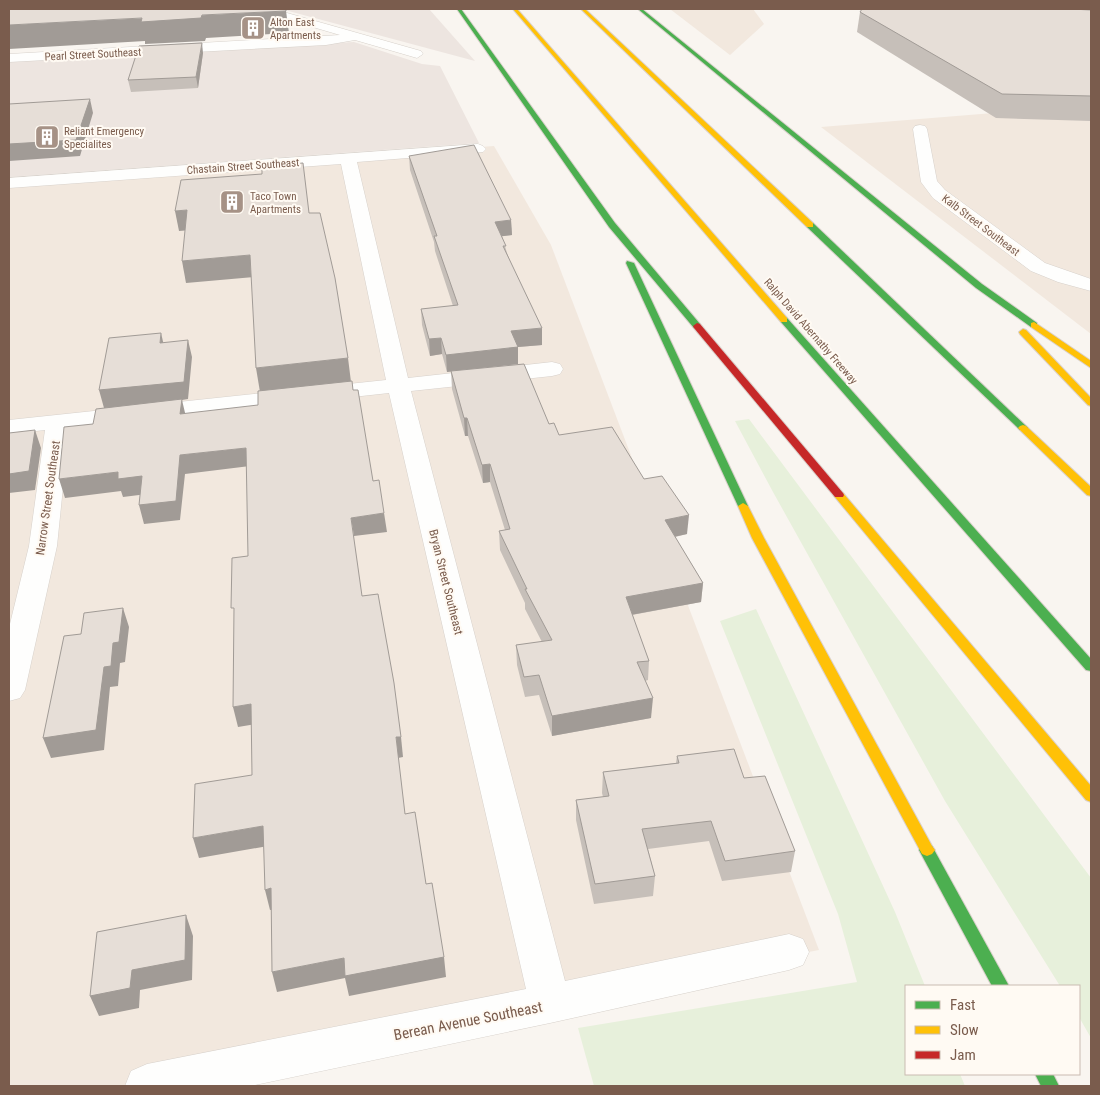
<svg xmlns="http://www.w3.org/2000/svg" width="1100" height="1095" font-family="'Roboto Condensed',sans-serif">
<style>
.residential{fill:#f2e8de}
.industrial{fill:#ede5e0}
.green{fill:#e7f0db}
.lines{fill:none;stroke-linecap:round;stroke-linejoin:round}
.street-casing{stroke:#d7d1cb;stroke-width:1}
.fast-casing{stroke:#dad1cc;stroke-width:2}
.slow-casing{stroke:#dad1cc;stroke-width:2}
.jam-casing{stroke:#dad1cc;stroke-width:2}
.street{fill:#fefefd;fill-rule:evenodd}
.fast{fill:#4caf50;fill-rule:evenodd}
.slow{fill:#ffc107;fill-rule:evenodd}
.jam{fill:#c62828;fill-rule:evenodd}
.wall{fill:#c6bfb9}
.shaded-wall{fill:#a19b96}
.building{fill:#e6ded7;stroke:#a19b96}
.labels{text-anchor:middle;stroke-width:4;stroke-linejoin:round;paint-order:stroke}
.far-poi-label{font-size:11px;fill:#7a5c4d;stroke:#fffaf3;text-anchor:start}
.far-street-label{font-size:11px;fill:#7a5c4d;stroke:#fffaf3}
.street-label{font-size:12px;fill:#7a5c4d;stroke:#fffaf3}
.near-street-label{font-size:15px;fill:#7a5c4d;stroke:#fffaf3}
</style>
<rect width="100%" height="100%" fill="#f9f5f0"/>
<g class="residential">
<path d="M670,9H753L764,24L730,55Z"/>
<path d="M1091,105V334L821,127Z"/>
<path d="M494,146L551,245L819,950L120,1086H9V181Z"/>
</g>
<g class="industrial">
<path d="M281,9H429L475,61Z"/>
<path d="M354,42L422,64L440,66L479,143L9,177V62Z"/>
</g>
<g class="green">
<path d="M749,419L1091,878V1038L1079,1017V986H1060L945,801L773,492L735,421Z"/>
<path d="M756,609L895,912L925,986H906V1074H960L965,1086H594L578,1028L857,982L838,914L720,621Z"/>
</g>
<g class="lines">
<defs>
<g id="street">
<path d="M257,9H273L421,51L423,54L417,58L355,40L326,45L9,62V54L340,35L258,11Z"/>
<path d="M920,125L925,126L927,129L937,181L945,190L1045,263L1091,279V291L1058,282L1031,271L933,198L921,182L913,129L915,126Z"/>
<path d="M478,144L483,146L486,149L483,152L357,162L408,378L552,362L560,364L563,369L560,374L552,376L411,391L565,981L789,934L803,939L809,952L803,965L789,970L550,1023L250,1086H125L131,1071L147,1064L526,989L389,393L69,428L57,546L25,690L20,698L9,701V628L29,546L45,430L9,434V420L386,380L341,164L9,188V178Z"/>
</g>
<g id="fast">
<path d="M457,9H461L615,223L700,324V328H694L609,227Z"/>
<path d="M638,9H642L982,284L1037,323V327H1031L976,288Z"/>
<path d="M807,223H813L1026,426L1028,428L1026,430H1020L807,227Z"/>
<path d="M627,261L634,263L748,506L747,508L743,509L738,506L626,263Z"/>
<path d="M784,317L787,318L1091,659V671L1086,670L781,322V318Z"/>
<path d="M927,844L932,846L1009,986H992L919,850L922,846Z"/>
<path d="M1035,1074H1053L1059,1086H1041Z"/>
</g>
<g id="slow">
<path d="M513,9H517L787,318V322H781Z"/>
<path d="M581,9H585L813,223V227H807Z"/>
<path d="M1034,322L1091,361V368L1031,327V323Z"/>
<path d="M1023,329L1026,330L1091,398V406L1088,405L1020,334L1019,332Z"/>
<path d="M1023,425L1026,426L1091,487V496L1087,495L1020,430L1018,428L1020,426Z"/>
<path d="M839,492L843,493L1091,786V802L1086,800L835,497L834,495Z"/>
<path d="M743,503L748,506L764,538L932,846L935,850L932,854L927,856L922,854L752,538L738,506Z"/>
</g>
<path id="jam" d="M697,323L700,324L843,493L844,495L843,497H835L694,328L693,326Z"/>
</defs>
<use href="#street" class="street-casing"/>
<use href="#fast" class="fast-casing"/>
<use href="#slow" class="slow-casing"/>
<use href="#jam" class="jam-casing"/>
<use href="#street" class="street"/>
<use href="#fast" class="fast"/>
<use href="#slow" class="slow"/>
<use href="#jam" class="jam"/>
</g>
<g class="wall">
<path d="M1091,10V121L996,118L857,32L860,12Z"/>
<path d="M203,53L198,88L131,92L128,80Z"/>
<path d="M409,156L511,220L512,235L502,236L507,253L542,345L518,347V364L463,370L549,424L559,435L644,479L687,534L675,537L703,583L701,602L632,615L649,661L648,680L645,681L651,718L552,736L539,695L525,697L517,665L516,645L542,642L525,609V603L500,550L499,531L505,530L490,482L483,483L468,436H465L452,389L451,371L447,372L442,354L430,356L422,325L421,309L453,306L435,251L434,242L410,170Z"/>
<path d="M677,756L744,778L795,851L791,872L722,881L709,841L648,849L655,876L653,896L594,904L576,820V800L603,797L602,793L603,772L676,763Z"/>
</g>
<g class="shaded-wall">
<path d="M286,11L289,33L206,38L205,41L145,44V41L9,49V25Z"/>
<path d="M202,43L203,53L198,88L196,77Z"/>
<path d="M90,99L93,113L80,156L9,161V144Z"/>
<path d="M187,210L191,230L179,231L175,211Z"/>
<path d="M511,220L512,235L496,237L495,222Z"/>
<path d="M250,255L254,277L186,283L182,261Z"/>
<path d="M542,328V345L518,347V364L447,372L446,355L511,331Z"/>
<path d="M161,333L165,350L160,343Z"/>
<path d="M441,338L442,354L430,356L429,339Z"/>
<path d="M188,340L192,357L188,399L182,400L186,417L104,408L99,390Z"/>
<path d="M348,358L351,382L260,392L256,368Z"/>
<path d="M464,418H467L468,436H465Z"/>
<path d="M35,430L41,448L35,490L9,493V474Z"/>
<path d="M246,448L250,466L185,474L180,520L144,524L139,505L180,455Z"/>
<path d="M490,464V482L483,483L482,465Z"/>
<path d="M118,472L142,476L147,494L123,497L121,491L65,498L59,479Z"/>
<path d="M384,513L387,532L354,536L351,518Z"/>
<path d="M689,515L687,534L664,539L665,520Z"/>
<path d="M703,583L701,602L625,616L626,597Z"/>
<path d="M123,608L129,627L125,662L120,663L118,686L110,687L104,750L51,758L43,738L104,667L113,643Z"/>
<path d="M653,698L651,718L552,736V716Z"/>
<path d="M251,704L256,724L238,727L233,707Z"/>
<path d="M396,737H401L403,757L398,758Z"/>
<path d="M263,826L268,846L199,858L193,838Z"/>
<path d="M271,888L276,909L270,910L265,890Z"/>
<path d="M186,915L193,936L192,980L140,990L139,1008L99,1016L90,996L132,970Z"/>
<path d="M444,957L446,977L349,996L345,978L277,992L272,972L344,958Z"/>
</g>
<g class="building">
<path d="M9,9H286V11L202,15L201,18L141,22L142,18L9,25Z"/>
<path d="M862,9H1071L1091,10V96L1002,94L860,12Z"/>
<path d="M202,43L196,77L128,80L139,46Z"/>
<path d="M90,99L76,140L9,144V104Z"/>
<path d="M474,145L511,220L495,222L506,246H503L542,328L511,331L518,347L446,355L441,338L429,339L421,309L458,305L434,236H437L409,156Z"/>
<path d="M303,163L309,213H320L335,278L348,358L256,368L250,255L182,261L187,210L175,211L181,180L262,174V166Z"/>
<path d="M161,333L160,343L188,340L184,382L99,390L109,338Z"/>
<path d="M524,364L549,424L554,423L559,435L612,427L644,479L662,476L689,515L665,520L703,583L626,597L649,661L637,662L653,698L552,716L539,675L524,677L516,645L552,640L525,589H527L499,531L510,529L490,464L482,465L467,418H464L451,371Z"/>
<path d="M352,381L353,390H358L373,481L379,480L384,513L351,518L362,596L378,594L394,683L401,737H396L405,814L415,812L426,884L432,883L444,957L345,976L344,958L272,972L271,888L265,890L263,826L193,838L195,784L252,775L251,704L233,707L234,608H231L232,558L248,556L246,448L180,455L176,501L139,505L142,476L118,479V472L59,479L64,427L93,424L96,409L182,399L180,414L258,405V391Z"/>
<path d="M35,430L29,471L9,474V433Z"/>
<path d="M123,608L119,642L113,643L111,666L104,667L96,730L43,738L64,636L81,634L84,613Z"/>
<path d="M734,749L744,778L765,776L795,851L725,861L711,821L642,829L655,876L595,884L576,800L609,796L603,772L679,763L677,756Z"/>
<path d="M186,915L185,960L132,970L130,988L90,996L97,932Z"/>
</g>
<defs>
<symbol id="building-square" viewBox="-11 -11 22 22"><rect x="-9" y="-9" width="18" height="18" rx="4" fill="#a69286" stroke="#fffaf3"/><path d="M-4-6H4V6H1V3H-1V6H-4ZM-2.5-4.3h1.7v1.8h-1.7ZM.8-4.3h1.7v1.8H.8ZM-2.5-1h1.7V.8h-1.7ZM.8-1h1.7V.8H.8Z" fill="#fff"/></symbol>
</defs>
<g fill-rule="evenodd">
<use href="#building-square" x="239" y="14" width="28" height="28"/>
<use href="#building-square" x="33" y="123" width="28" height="28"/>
<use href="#building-square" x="218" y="188" width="28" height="28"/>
</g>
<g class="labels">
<g class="far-poi-label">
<text x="270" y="26">Alton East<tspan x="270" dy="13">Apartments</tspan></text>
<text x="64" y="135">Reliant Emergency<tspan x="64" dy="13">Specialites</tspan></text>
<text x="250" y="200">Taco Town<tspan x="250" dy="13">Apartments</tspan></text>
</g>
<g class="far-street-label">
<text transform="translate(93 54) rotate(-3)" y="4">Pearl Street Southeast</text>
<text transform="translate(243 166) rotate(-4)" y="4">Chastain Street Southeast</text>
<text transform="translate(981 225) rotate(37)" y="4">Kalb Street Southeast</text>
<text transform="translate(811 331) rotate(49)" y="4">Ralph David Abernathy Freeway</text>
</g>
<g class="street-label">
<text transform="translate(48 498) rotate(-82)" y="4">Narrow Street Southeast</text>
<text transform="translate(446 582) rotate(76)" y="4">Bryan Street Southeast</text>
</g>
<g class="near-street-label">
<text transform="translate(468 1021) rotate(-11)" y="5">Berean Avenue Southeast</text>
</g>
</g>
<rect width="1100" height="1095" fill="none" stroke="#7a5c4d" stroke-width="20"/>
<rect x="905" y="985" width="175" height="90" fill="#fffaf3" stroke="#cabbb1"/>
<rect x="915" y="1001" width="25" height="8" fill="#4caf50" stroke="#cabbb1"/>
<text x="950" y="1010" font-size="15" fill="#7a5c4d">Fast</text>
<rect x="915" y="1026" width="25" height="8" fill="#ffc107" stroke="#cabbb1"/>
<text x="950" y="1035" font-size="15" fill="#7a5c4d">Slow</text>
<rect x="915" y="1051" width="25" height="8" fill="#c62828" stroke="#cabbb1"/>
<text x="950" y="1060" font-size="15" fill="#7a5c4d">Jam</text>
</svg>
